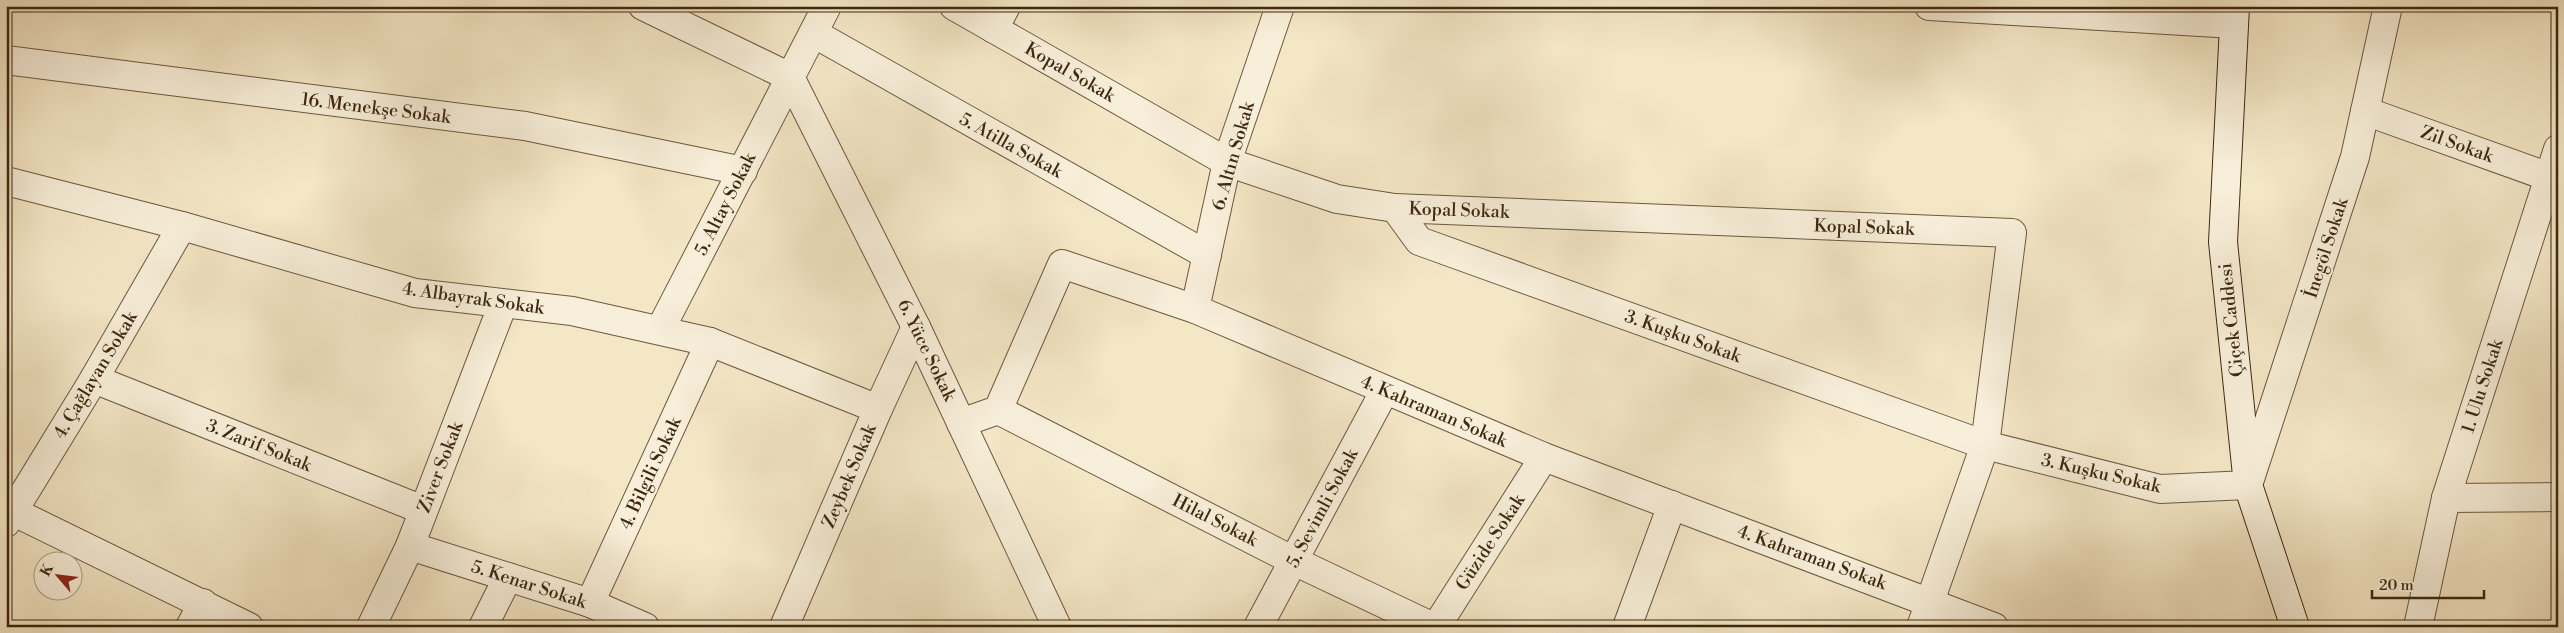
<svg xmlns="http://www.w3.org/2000/svg" width="2564" height="633" font-family="'Libre Bodoni',serif">
<style>
.lines{fill:none;stroke-linecap:round;stroke-linejoin:round}
.street-casing{stroke:#6c583e;stroke-width:30}
.secondary-casing{stroke:#3e2810;stroke-width:30}
.street{stroke:#f8efda;stroke-width:28}
.secondary{stroke:#f8efda;stroke-width:28}
.labels{text-anchor:middle;stroke-width:4.5;stroke-linejoin:round;paint-order:stroke}
.street-label{font-size:18px;fill:#3e2810;stroke:#f8efda}
</style>
<rect width="100%" height="100%" fill="#f4e7c6"/>
<filter id="stains"><feTurbulence type="fractalNoise" baseFrequency=".004" numOctaves="4"/><feColorMatrix values="0 0 0 0 .2 0 0 0 0 .09 0 0 0 0 .02 0 0 0 .5 -.17"/></filter>
<radialGradient id="worn" r=".72"><stop offset=".6" stop-color="#630" stop-opacity="0"/><stop offset="1" stop-color="#630" stop-opacity=".3"/></radialGradient>
<g class="lines">
<defs>
<g id="street">
<path d="M643,6L790,77"/>
<path d="M954,6L1227,162L1337,199L1395,208L2012,233L1985,445L1921,627"/>
<path d="M1929,6L2234,24"/>
<path d="M994,29L1006,6"/>
<path d="M815,34L1207,255"/>
<path d="M6,60L525,126L743,171"/>
<path d="M790,77L916,327L1057,627"/>
<path d="M2365,111L2549,177"/>
<path d="M6,181L182,226L415,293L572,311L710,342L878,409"/>
<path d="M1395,208L1419,241L1985,445L2160,489L2248,485L2355,157L2388,6"/>
<path d="M1195,309L1227,162L1280,6"/>
<path d="M660,330L827,6"/>
<path d="M94,379L423,510"/>
<path d="M998,410L1294,561L1433,627"/>
<path d="M961,423L998,410L1062,264L1195,309L1544,457L1994,627"/>
<path d="M2446,498L2558,497"/>
<path d="M6,508L249,627"/>
<path d="M6,523L94,379L182,226"/>
<path d="M410,546L590,603L645,627"/>
<path d="M590,603L710,342"/>
<path d="M190,627L203,603"/>
<path d="M371,627L410,546L503,304"/>
<path d="M483,627L508,577"/>
<path d="M784,627L878,409L916,327"/>
<path d="M1258,627L1385,390"/>
<path d="M1436,627L1544,457"/>
<path d="M1627,627L1672,505"/>
<path d="M2418,627L2446,498L2558,149"/>
</g>
<path id="secondary" d="M2235,6L2223,242L2248,485L2295,627"/>
</defs>
<use href="#street" class="street-casing"/>
<use href="#secondary" class="secondary-casing"/>
<use href="#street" class="street"/>
<use href="#secondary" class="secondary"/>
</g>
<g class="labels">
<g class="street-label">
<text transform="translate(1070 72) rotate(30)" y="6">Kopal Sokak</text>
<text transform="translate(376 108) rotate(7)" y="6">16. Menekşe Sokak</text>
<text transform="translate(2457 144) rotate(20)" y="6">Zil Sokak</text>
<text transform="translate(1011 145) rotate(29)" y="6">5. Atilla Sokak</text>
<text transform="translate(1233 156) rotate(-74)" y="6">6. Altın Sokak</text>
<text transform="translate(725 204) rotate(-63)" y="6">5. Altay Sokak</text>
<text transform="translate(1459 210) rotate(2)" y="6">Kopal Sokak</text>
<text transform="translate(1864 227) rotate(2)" y="6">Kopal Sokak</text>
<text transform="translate(2326 248) rotate(-72)" y="6">İnegöl Sokak</text>
<text transform="translate(473 298) rotate(8)" y="6">4. Albayrak Sokak</text>
<text transform="translate(2231 320) rotate(-96)" y="6">Çiçek Caddesi</text>
<text transform="translate(1683 336) rotate(20)" y="6">3. Kuşku Sokak</text>
<text transform="translate(927 350) rotate(64)" y="6">6. Yüce Sokak</text>
<text transform="translate(95 375) rotate(-59)" y="6">4. Çağlayan Sokak</text>
<text transform="translate(2482 386) rotate(-72)" y="6">1. Ulu Sokak</text>
<text transform="translate(1434 411) rotate(23)" y="6">4. Kahraman Sokak</text>
<text transform="translate(259 445) rotate(22)" y="6">3. Zarif Sokak</text>
<text transform="translate(440 467) rotate(-69)" y="6">Ziver Sokak</text>
<text transform="translate(650 473) rotate(-65)" y="6">4. Bilgili Sokak</text>
<text transform="translate(2101 473) rotate(13)" y="6">3. Kuşku Sokak</text>
<text transform="translate(849 476) rotate(-67)" y="6">Zeybek Sokak</text>
<text transform="translate(1322 508) rotate(-62)" y="6">5. Sevimli Sokak</text>
<text transform="translate(1215 520) rotate(27)" y="6">Hilal Sokak</text>
<text transform="translate(1490 542) rotate(-57)" y="6">Güzide Sokak</text>
<text transform="translate(1812 557) rotate(20)" y="6">4. Kahraman Sokak</text>
<text transform="translate(529 584) rotate(18)" y="6">5. Kenar Sokak</text>
</g>
</g>
<rect width="2564" height="633" fill="none" stroke="#f4e7c6" stroke-width="25"/>
<rect x="8" y="8" width="2549" height="618" fill="none" stroke="#3e2810" stroke-width="2.5"/>
<rect x="12" y="12" width="2539" height="608" fill="none" stroke="#3e2810"/>
<g transform="translate(58 576) rotate(298)"><circle r="24" fill="#f8efda" stroke="#ae9f89"/>
<path d="M0-4L9 19L0 12L-9 19Z" fill="#8f2418"/>
<text y="-8" font-size="14" font-weight="bold" text-anchor="middle" fill="#3e2810">K</text>
</g>
<path d="M2372 590v8h112v-8" fill="none" stroke="#3e2810" stroke-width="2.5"/>
<text x="2379" y="590" font-size="15" fill="#3e2810" stroke="#f8efda" stroke-width="4" paint-order="stroke">20 m</text>
<rect width="100%" height="100%" filter="url(#stains)"/>
<rect width="100%" height="100%" fill="url(#worn)"/>
</svg>
